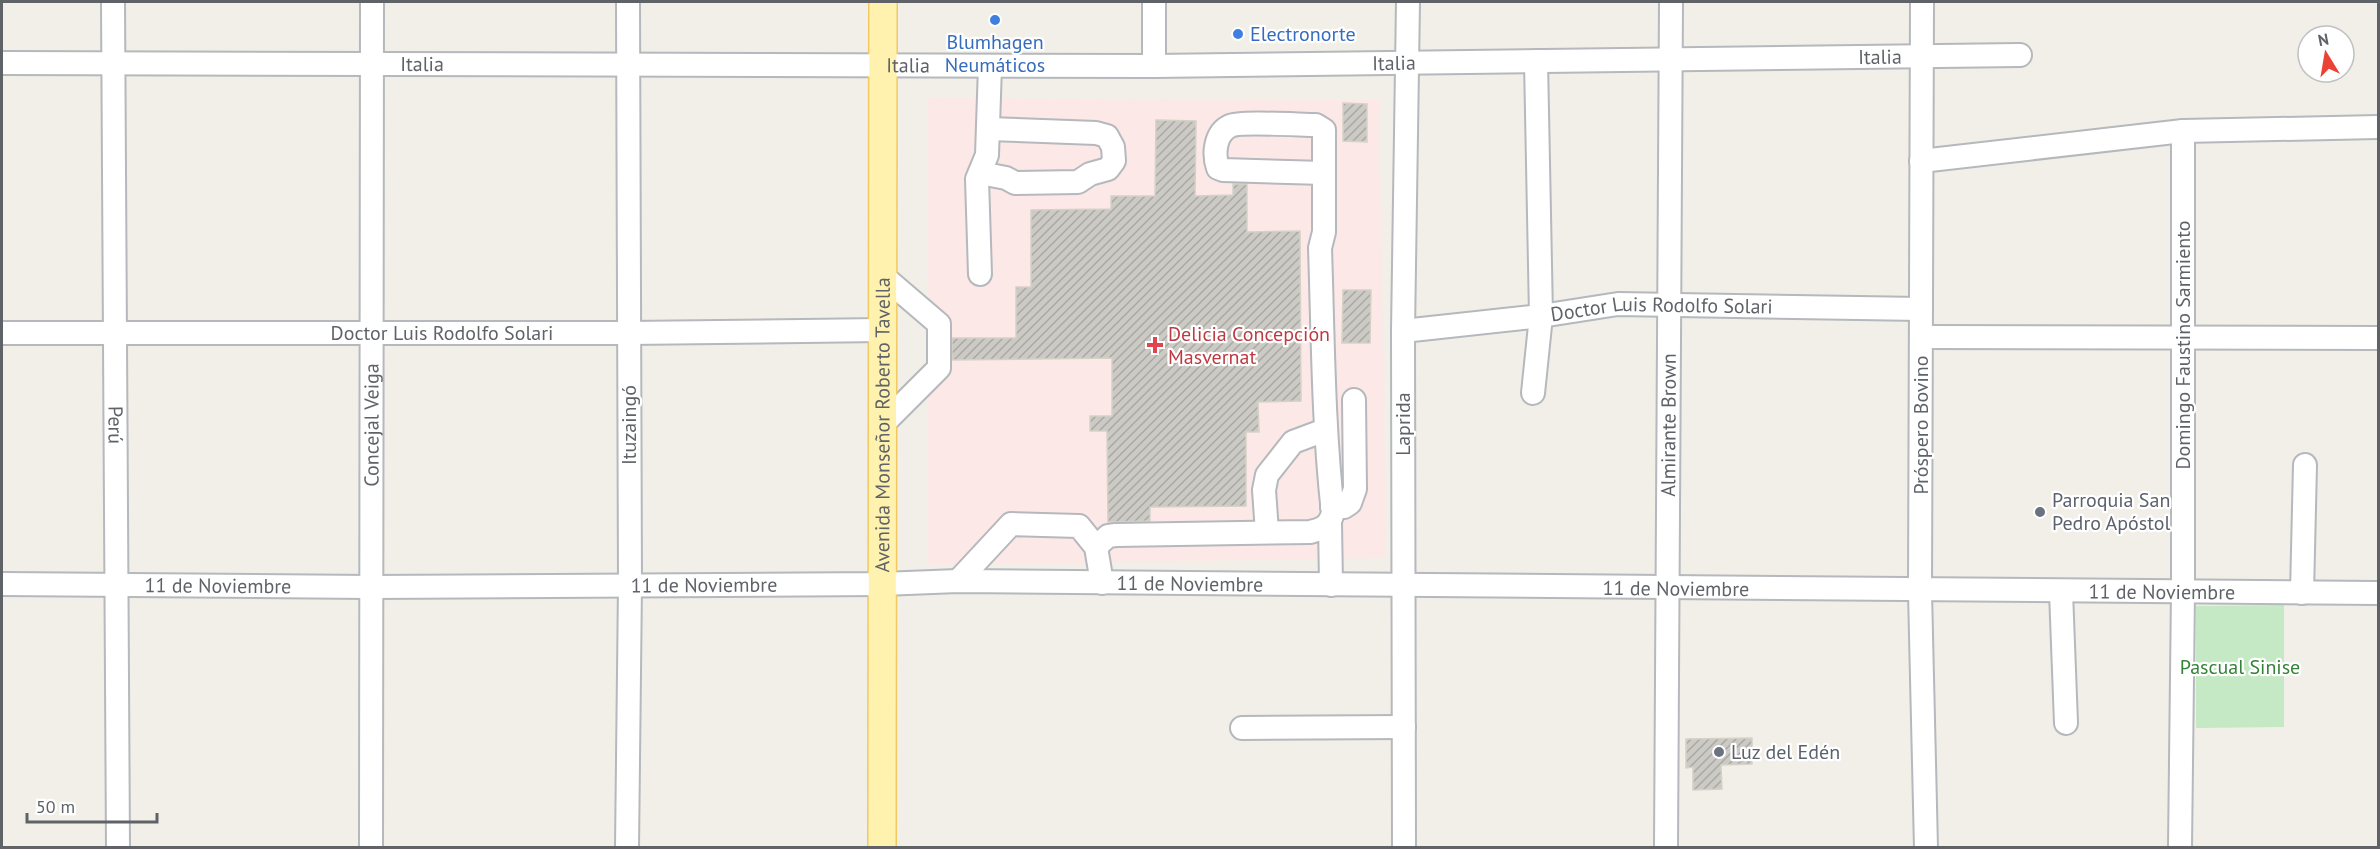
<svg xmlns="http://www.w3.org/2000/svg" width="2380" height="849" font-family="'PT Sans',sans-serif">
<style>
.medical{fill:#fce8e6}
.park{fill:#c5e8c5}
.building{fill:url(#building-hatch);stroke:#d6d1c6;stroke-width:1.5}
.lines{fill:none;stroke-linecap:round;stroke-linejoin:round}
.minor-casing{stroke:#b5b8bc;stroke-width:26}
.major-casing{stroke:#f2c960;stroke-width:30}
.minor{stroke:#fff;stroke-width:22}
.major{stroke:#fff2af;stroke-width:27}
.shop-dot{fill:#3f7fe0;stroke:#fff;stroke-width:2}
.health-dot{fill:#e0444e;stroke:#fff;stroke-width:2}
.worship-dot{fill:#6b7280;stroke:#fff;stroke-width:2}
.labels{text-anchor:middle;stroke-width:4.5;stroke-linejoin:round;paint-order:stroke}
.shop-label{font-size:20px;fill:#366cbe;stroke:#fff;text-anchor:start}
.street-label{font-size:20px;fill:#5f6368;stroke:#fff}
.health-label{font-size:20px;fill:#be3a42;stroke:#fff;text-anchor:start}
.worship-label{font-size:20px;fill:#5b616d;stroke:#fff;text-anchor:start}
.park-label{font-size:20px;fill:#348238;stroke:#fff}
</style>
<defs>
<pattern id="building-hatch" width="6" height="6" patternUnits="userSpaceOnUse" patternTransform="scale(1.5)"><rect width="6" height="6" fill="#cccac5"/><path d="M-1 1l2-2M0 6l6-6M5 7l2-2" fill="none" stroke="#a9a8a4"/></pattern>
</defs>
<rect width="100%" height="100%" fill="#f1efe8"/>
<path class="medical" d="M928,98L1379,100L1386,558L928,565Z"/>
<path class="park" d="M2284,605V727L2196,728V606Z"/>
<g class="building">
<path d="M1343,103L1367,104V142L1343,141Z"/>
<path d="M1156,120L1196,121L1195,196L1233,195V184H1247V232L1300,231L1301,401L1258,402L1259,432H1246V506L1150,507V521L1108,522L1107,431H1090V416H1112V358L952,360V338H1016V287H1031V210L1111,209V196H1155Z"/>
<path d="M1343,290H1371L1370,343H1342Z"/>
<path d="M1752,738V764L1721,765L1722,789L1693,790V767L1686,768V739Z"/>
</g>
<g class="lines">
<defs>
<g id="minor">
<path id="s1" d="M113,2L118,848"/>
<path d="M1922,2L1920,592L1926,848"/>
<path id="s2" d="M2,63L1154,66L2020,55"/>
<path d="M1154,66V2"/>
<path d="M1921,161L2183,131L2378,127"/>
<path d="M980,173L1006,178L1015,183L1078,182L1090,174L1108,169L1114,161L1113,147L1107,136L1096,133L988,129"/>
<path d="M980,274L977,179L987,155L990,66"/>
<path id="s3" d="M1403,331L1541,316L1618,304L1921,309"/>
<path id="s4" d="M2,333H628L883,330"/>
<path d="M1922,337L2378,338"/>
<path d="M1533,393L1541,316L1536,61"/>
<path d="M883,424L939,368V324L883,276"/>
<path d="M1332,507H1344L1350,503L1355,489L1354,400"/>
<path d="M1330,523L1331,585"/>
<path d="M1267,532L1264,490L1267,475L1293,442L1325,430"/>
<path d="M1096,547L1108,536L1116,535L1310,532C1323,529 1329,526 1333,513C1323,424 1323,336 1320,248L1324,232V130L1316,125C1301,125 1240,121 1230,126C1215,133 1213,154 1218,168L1223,170L1324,173"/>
<path d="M958,581L1011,524L1079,526L1096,547L1102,583"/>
<path id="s5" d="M2,584L371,587L882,584L958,581C1432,587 1905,591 2378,593"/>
<path d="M2061,592L2066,723"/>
<path d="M2302,593L2305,465"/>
<path d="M1242,728L1404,727"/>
<path id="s6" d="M371,848L372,2"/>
<path d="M627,848L630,585L628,2"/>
<path d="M1404,848L1403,331L1408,2"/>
<path id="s7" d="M1666,848L1671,2"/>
<path d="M2180,848L2183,592V131"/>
</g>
<g id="major">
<path id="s8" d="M882,848L883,2"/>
</g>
</defs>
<use href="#minor" class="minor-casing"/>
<use href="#major" class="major-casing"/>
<use href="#minor" class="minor"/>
<use href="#major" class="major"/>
</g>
<g class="shop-dot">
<circle cx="995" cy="20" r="6"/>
<circle cx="1238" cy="34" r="6"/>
</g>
<path class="health-dot" d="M1152 336h6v6h6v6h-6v6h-6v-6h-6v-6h6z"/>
<g class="worship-dot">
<circle cx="2040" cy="512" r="6"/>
<circle cx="1719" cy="752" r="6"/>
</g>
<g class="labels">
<g class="shop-label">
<text x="1250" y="41">Electronorte</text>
<text x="995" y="49" text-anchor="middle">Blumhagen<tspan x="995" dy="23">Neumáticos</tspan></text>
</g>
<g class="street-label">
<text dy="7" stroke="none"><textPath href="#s2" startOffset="1878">Italia</textPath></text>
<text dy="7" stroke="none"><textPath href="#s2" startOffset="1392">Italia</textPath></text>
<text dy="7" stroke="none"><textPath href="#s2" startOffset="420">Italia</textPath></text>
<text dy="7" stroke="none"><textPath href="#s2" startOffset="906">Italia</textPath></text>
<text dy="7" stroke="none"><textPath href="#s3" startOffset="260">Doctor Luis Rodolfo Solari</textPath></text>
<text dy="7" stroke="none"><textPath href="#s4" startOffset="440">Doctor Luis Rodolfo Solari</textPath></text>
<text transform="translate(2183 345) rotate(-90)" y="7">Domingo Faustino Sarmiento</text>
<text dy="7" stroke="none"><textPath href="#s6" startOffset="423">Concejal Veiga</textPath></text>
<text dy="7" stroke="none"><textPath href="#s8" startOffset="423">Avenida Monseñor Roberto Tavella</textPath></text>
<text transform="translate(1403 424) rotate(-90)" y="7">Laprida</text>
<text dy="7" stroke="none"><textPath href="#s7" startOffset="423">Almirante Brown</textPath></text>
<text dy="7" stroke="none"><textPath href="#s1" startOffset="423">Perú</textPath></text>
<text transform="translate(629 425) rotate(-90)" y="7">Ituzaingó</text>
<text transform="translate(1921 425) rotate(-90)" y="7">Próspero Bovino</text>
<text dy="7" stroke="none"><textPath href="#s5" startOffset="1188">11 de Noviembre</textPath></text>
<text dy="7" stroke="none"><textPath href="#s5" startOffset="216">11 de Noviembre</textPath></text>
<text dy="7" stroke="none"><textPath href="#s5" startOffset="702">11 de Noviembre</textPath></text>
<text dy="7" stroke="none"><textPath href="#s5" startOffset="1674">11 de Noviembre</textPath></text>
<text dy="7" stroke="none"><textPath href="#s5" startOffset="2160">11 de Noviembre</textPath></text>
</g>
<g class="health-label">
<text x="1168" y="341">Delicia Concepción<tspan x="1168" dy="23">Masvernat</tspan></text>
</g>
<g class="worship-label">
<text x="2052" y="507">Parroquia San<tspan x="2052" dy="23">Pedro Apóstol</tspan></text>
<text x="1731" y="759">Luz del Edén</text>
</g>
<g class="park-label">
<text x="2240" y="674">Pascual Sinise</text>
</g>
</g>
<rect width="2380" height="849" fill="none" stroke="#5f6368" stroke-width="6"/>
<g transform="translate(2326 54) rotate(349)"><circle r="28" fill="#ffffff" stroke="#bfc1c3" stroke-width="1.5"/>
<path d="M0-4.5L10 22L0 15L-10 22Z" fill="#ea4335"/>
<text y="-9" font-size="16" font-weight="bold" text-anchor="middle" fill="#5f6368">N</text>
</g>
<path d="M27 813v9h130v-9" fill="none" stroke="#5f6368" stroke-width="3"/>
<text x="36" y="813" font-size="18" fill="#5f6368" stroke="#ffffff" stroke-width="4.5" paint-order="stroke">50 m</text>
</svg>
